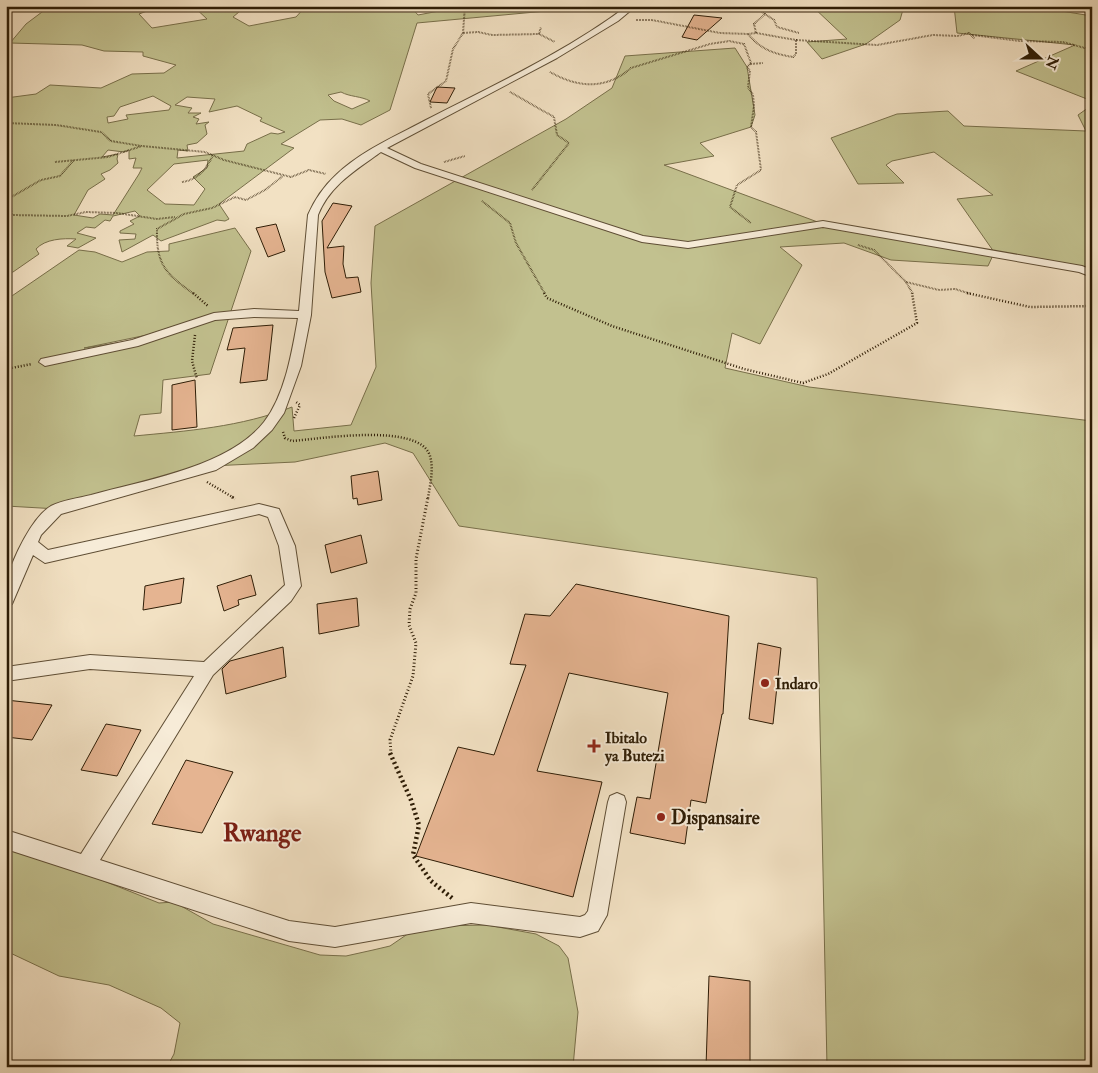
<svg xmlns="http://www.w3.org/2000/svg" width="1098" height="1073" font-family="'IM FELL Double Pica',serif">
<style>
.green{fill:#c2c18f;stroke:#786f4a;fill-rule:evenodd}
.building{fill:#e5b491;stroke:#2e1d06}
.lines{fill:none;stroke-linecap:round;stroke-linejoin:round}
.street-casing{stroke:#5f4e35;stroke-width:2}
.path-far3{stroke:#2e1d06;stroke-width:2;stroke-dasharray:0.5 1;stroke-linecap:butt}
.path-far2{stroke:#2e1d06;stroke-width:2.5;stroke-dasharray:1 2;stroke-linecap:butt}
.path-far1{stroke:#2e1d06;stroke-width:3;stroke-dasharray:1 2.5;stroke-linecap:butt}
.path{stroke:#2e1d06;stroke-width:4.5;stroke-dasharray:2 3;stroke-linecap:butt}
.street{fill:#f7ecd8;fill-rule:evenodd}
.poi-dot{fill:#8f2418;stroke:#f7ecd8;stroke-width:2}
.labels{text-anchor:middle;stroke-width:4;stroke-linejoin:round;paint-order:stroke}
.poi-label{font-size:16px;font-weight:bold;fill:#2e1d06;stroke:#f7ecd8;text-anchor:start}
.near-poi-label{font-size:19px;font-weight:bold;fill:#2e1d06;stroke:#f7ecd8;text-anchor:start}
.near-district-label{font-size:25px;font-weight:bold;fill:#7a1f14;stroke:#f7ecd8}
</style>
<rect width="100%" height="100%" fill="#f2e1c3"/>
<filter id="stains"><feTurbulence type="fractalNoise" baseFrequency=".004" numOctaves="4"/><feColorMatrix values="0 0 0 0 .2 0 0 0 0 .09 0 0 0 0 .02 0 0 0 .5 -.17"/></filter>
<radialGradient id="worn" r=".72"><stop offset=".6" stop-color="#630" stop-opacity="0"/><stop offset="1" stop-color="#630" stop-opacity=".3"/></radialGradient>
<g class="green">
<path d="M50,6H152L155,8L139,14L152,28L207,19L193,6H246L233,17L249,26L296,17L306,6H410L418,15L439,11V6H561L557,10L417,23L390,110L361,125L342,119L320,120L281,144L294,148L219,204L229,219L225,221L217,220L161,241L153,235L122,252L119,240L135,239L136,234L120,233V231L134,224L130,221L140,216L135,211L113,216L110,221L105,220L95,228L86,227L77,233L96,238L78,248L67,246L76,239C63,238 45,239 36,249L39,254L13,272L6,274V98L36,94L50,85L101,88L132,74L164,73L176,65L143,56V52L104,51L82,45L10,43L26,24ZM341,92C350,97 361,96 370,101L352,109L334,101L328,95ZM153,96L171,106L169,110L126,115L128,119L108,123L107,117L114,116L120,107ZM187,97L215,99L209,112L237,106L262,118L260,121L285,132L278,134L271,133L247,144L244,151L177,158L178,150L188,151L187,145L197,143L207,134L205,125L209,122L196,124L199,119L193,117L201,113H188L192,108L175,105ZM108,150L124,152L129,150V159L136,158L133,168H142L139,174L113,215L100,214L93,218L74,215L88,190L105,179L101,174L110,170L118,163L117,159L118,154L102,157ZM208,160L207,168L193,177L205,189L194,205L165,204L147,190L174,164Z"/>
<path d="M812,6H904L900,20L866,44L822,59L807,42L847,39Z"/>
<path d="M954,6H1075L1055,10L1092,16V101L1016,71L1075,45L957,33Z"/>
<path d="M735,48L747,67L755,115L751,127L700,143L714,156L664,165L823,224L994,252L957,199L993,195L934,152L892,161L886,165L904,183L858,184L831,138L897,114L948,111L964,126L1086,131L1078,115L1092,105V257L1084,269L994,253L988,266L891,260L844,243L780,247L802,265L760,344L732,333L725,368L809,387L1092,421V1067H827L817,578L459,526L413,453L385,443L295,462L211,466L58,509L6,506V300L79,250L95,252L122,262L147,252L169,251V244L235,228L251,251L210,374L163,380L161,413L140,415L134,436C187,431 241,427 292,407L294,431L351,425L376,367L371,283L375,226L566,119L612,88L625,56ZM193,320L149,338L84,348L147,335Z"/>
<path d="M6,846L54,861L159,903L174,902L213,924L320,955L346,956L373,950L390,946L412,931L437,926L487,925L536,934L559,946L568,958L578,1012L573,1067H167L174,1054L180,1023L161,1008L109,985L59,976L6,951Z"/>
</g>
<g class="building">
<path d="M694,15L722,18L697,40L682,37Z"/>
<path d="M437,87L455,88L447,103L430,102Z"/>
<path d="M333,203L352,206L327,248L344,246L343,264L346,278L358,277L361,292L332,298L325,272L322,221Z"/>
<path d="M276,224L285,251L268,257L256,228Z"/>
<path d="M273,325L267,380L240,383L245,348L227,350L233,328Z"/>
<path d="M195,380L197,427L172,430V385Z"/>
<path d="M378,471L382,500L358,505L357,498L353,499L351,476Z"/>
<path d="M361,535L367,563L331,573L325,545Z"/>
<path d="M251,575L256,595L238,600L239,605L224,611L217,586Z"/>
<path d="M184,578L181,603L143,610L145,586Z"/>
<path d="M576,584L729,616L723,714H722L706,803L691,800L685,844L630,833L637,797L650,799L668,693L569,673L537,771L602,782L573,897L416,856L458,747L494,755L526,665L510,664L525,614L550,616Z"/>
<path d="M357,598L359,626L319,634L317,604Z"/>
<path d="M758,643L781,648L773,724L749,719Z"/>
<path d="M283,647L286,677L226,694L222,669L230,661Z"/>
<path d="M6,700L52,705L32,740L6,737Z"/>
<path d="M106,724L141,730L117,776L81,770Z"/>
<path d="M186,760L233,772L202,833L152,824Z"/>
<path d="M709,976L750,981V1067H706Z"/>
</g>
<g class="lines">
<defs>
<path id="street" d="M627,6H636L618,21L557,58L387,148L421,164L643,236L688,242L823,221L1082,266L1092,270V277L1079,272L823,227L688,248L642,242L415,168L381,152C356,170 330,185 318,215L311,315L301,366L284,413L272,430L253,448L216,470L61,514L41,535L38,542L48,550L259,504L279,509L295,546L301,586L291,601L213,675L100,860L289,921L335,927L471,903L580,917L585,915L588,911L608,802L610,796L617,793L624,796L626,802L607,915L598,931L580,937L471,923L335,947L289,941L6,849V830L81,854L194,676L90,669L6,681V667L90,655L204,662L285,585L279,546L268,517L259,514L45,563L33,555L12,604L6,605C6,597 5,587 7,579C13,558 32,517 51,506C62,500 79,498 91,495C144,480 229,467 264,422C285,395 292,352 298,318L254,317L215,320L138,346L45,366L39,362L41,359L132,340L214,313L254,309L299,311L308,215C314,201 324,186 336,175C361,151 396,136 426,120C494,85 566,52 627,6Z"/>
</defs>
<use href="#street" class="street-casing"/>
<g class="path-far3">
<path d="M681,6L683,11H696L700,6"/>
<path d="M755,6L765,14"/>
<path d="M636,20H652L720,33L748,34"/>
<path d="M463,33L478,32L492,35L539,34L555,42"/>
<path d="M756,33L796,40V54L793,57C774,54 760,49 748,34Z"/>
<path d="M756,33L754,24L765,14L774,20L777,27L799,33"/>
<path d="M539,34L541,27"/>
<path d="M972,35L1020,41L1063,42L1092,50"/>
<path d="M796,40L877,45L933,35L958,36L969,33L975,39"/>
<path d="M750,64L763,63"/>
<path d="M550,72C578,88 606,90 631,68L710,44L729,41L744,44L751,63L747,67L750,71L748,87L753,95L754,106L751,127L756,132L761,170L737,185L730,207L751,223"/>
<path d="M510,92L554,117L557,135L569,143L532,190"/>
<path d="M431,108L428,94L446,81L453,49L463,33L465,6"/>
<path d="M6,123L56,125L101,132L111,141L141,146"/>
<path d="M55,162L108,157L142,146L205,152L224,160L291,177L309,170L326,174"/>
<path d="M444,162L465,156"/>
<path d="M182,182C198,180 207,168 213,155"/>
<path d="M6,200L41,180L60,176L74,160"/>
<path d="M482,201L510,223L516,243L545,294"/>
<path d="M6,206L11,208L12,215L67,216L86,212L117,213L157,219L175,217"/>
<path d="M858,245L874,250L906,282L913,294"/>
<path d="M906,282L939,290L955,289L971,294"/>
<path d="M194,294C166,274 156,265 157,229L184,214L212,208L235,197L246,200L265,190L283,176"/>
</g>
<g class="path-far2">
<path d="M193,293L208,306"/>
<path d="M544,293L547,298L612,326L744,369L803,383L828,374L917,323L912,293"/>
<path d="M967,293L1030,307L1092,306"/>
<path d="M195,335L192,361L197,379"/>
<path d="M6,369L32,364"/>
<path d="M294,418L300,405L296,402"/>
<path d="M283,432L285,438L292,441C319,439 420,422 430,456C434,469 430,485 428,498"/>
<path d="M207,482L234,498"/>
</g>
<g class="path-far1">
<path d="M232,497L235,499"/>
<path d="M391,754L390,740L413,676L416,643L409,625L410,609L416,593V559L428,497"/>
</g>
<path class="path" d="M390,753L411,800L419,825L413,855L431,881L452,898"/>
<use href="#street" class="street"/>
</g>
<g class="poi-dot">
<circle cx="765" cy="683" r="5"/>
<path d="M591.5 738.5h5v5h5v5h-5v5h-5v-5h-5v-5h5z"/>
<circle cx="661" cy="817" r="5"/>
</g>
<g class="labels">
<g class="poi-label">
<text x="775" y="689">Indaro</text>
<text x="605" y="743">Ibitalo<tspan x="605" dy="18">ya Butezi</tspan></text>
</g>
<g class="near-poi-label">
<text x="671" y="824">Dispansaire</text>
</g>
<g class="near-district-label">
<text x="262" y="841">Rwange</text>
</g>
</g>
<rect width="1098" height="1073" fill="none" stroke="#f2e1c3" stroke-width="25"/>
<rect x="8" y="8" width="1083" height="1058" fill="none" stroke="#2e1d06" stroke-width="2.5"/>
<rect x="12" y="12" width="1073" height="1048" fill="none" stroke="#2e1d06"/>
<g transform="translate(1040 58) rotate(111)" stroke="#f7ecd8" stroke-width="4" paint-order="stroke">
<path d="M0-4L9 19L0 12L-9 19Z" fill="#2e1d06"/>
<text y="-8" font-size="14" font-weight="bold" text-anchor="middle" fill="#2e1d06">N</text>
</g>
<rect width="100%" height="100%" filter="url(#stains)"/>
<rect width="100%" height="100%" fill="url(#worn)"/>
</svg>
